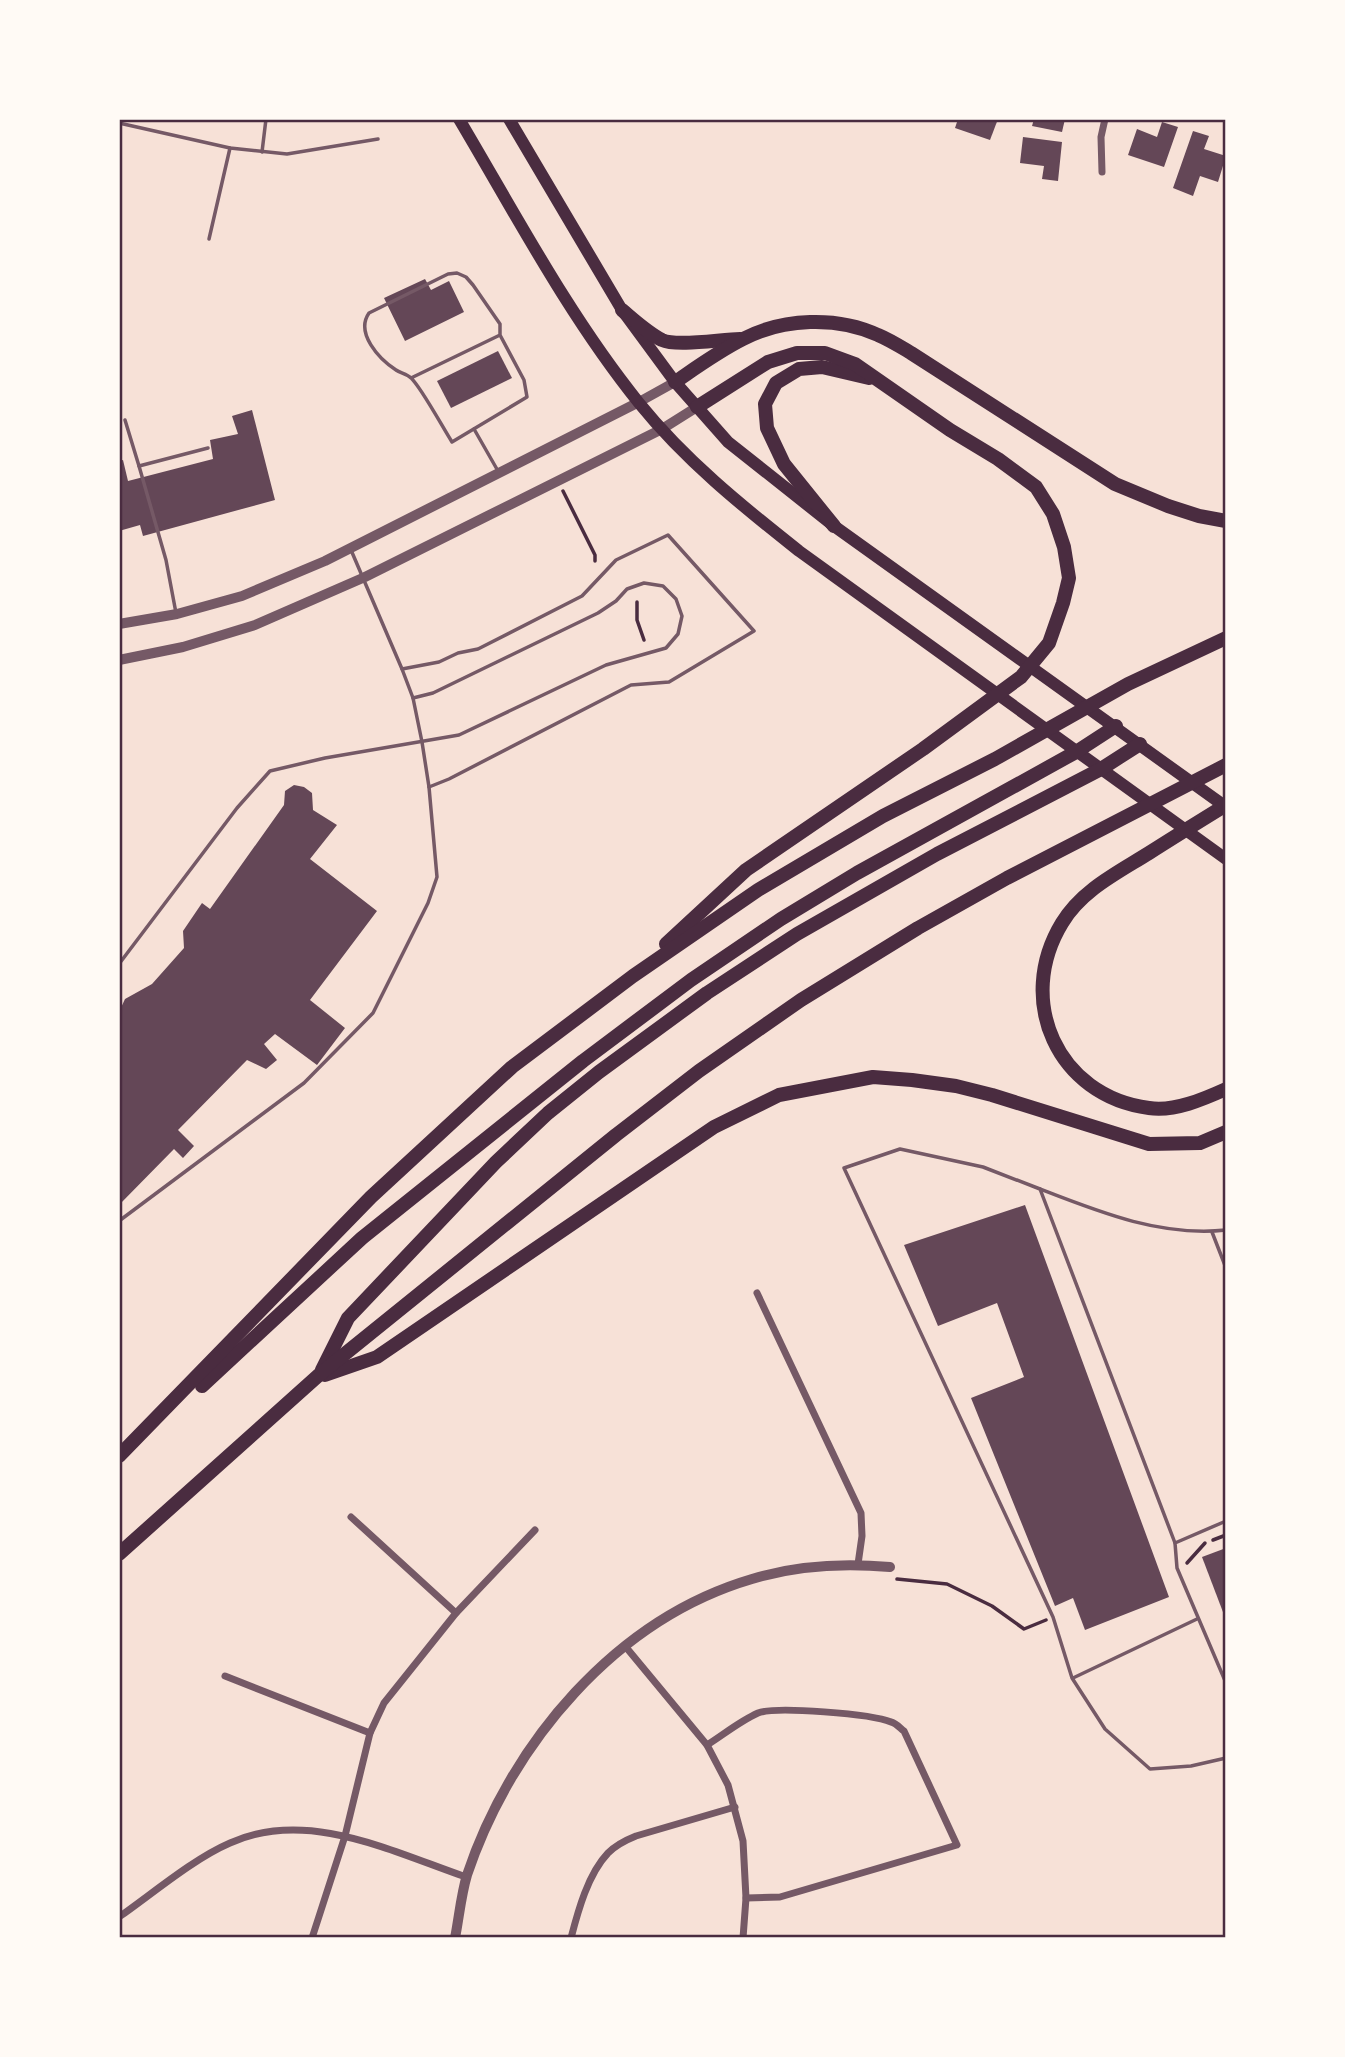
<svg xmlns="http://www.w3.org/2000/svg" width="1345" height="2057" font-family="Figtree,sans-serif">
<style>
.building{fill:#644757}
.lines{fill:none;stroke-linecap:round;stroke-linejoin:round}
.path{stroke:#4a2c40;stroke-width:3.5}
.service{stroke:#755966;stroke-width:3.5}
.minor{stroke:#755966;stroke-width:7}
.tertiary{stroke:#755966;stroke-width:10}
.trunk{stroke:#4a2c40;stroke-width:12}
.motorway{stroke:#4a2c40;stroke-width:14}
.neatline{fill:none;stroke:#4a2c40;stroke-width:2.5}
</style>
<rect width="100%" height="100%" fill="#f7e1d7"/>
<g class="building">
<path d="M958,119H998L990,140L955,128Z"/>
<path d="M1034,119H1065L1062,132L1032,126Z"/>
<path d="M1162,122L1178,127L1164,167L1128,155L1137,129L1157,137Z"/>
<path d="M1193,131L1209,136L1204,149L1226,156L1218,182L1200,176L1193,196L1173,188Z"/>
<path d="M1023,137L1062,142L1058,181L1042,179L1044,166L1020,163Z"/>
<path d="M425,279L431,290L449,281L464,312L405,341L384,298Z"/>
<path d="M498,351L512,378L451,408L437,381Z"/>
<path d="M252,410L275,500L143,536L140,525L119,531V461L123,460L128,481L213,459L210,440L238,434L232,416Z"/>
<path d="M294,785L304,787L312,793L313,810L337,825L310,859L377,911L310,1000L345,1028L317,1065L275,1034L264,1044L277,1060L266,1069L247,1060L178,1130L194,1146L183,1158L174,1149L119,1205V1012L125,999L152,984L184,948L183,931L202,903L210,909L284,805L285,791Z"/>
<path d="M1025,1205L1169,1597L1085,1630L1073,1598L1055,1606L971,1398L1024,1377L997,1303L938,1326L904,1245Z"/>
<path d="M1226,1548V1620L1202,1557Z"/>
</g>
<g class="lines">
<g class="path">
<path d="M563,491L595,555V561"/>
<path d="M637,602V620L644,640"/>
<path d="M1213,1540L1226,1535"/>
<path d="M1187,1563L1205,1543"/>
<path d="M897,1579L947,1584L992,1606L1024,1629L1046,1620"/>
</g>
<g class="service">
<path d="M119,123L230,148L287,154L378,139"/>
<path d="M262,152L266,119"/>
<path d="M209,239L230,148"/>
<path d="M411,378L500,335L524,380L527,397L452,442C443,428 421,387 411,378C407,374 400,373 396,370C379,359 355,333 369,313L448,274L457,273L466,277L473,285L500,324V335"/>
<path d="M125,420L139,466L208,448"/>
<path d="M474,429L498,471"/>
<path d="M139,466L166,560L176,613"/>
<path d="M402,669L439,662L458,653L478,649L582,596L616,560L668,535L754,631L669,682L631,685L449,779L429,787"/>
<path d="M119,964L237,808L270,771L325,758L459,735L606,665L666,648L678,634L682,616L676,599L663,586L644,583L627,589L616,601L598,613L433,693L413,698"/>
<path d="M1040,1189C1099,1212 1161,1237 1226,1230"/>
<path d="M119,1221L304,1083L373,1013L428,903L437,877L429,787L422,742L413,698L402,669L351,550"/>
<path d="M1212,1232L1226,1268"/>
<path d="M1226,1521L1175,1543L1177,1568L1226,1683"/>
<path d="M1175,1543L1040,1189L983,1167L900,1149L844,1168L1053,1617L1072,1678L1105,1729L1150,1769L1191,1766L1226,1758"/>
<path d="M1073,1678L1197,1619"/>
</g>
<g class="minor">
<path d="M1102,172L1101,137L1105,119"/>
<path d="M757,1293L861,1513L862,1536L858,1564"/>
<path d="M351,1517L456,1613"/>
<path d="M625,1646L707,1745L728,1785L743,1841L746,1898L743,1938"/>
<path d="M225,1676L370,1733"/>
<path d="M707,1745C723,1735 740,1721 758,1713C776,1706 872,1714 891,1722C896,1723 900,1728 904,1731L957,1845L780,1897L746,1898"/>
<path d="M119,1917C152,1894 193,1859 230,1843C307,1808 393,1852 466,1877"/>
<path d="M312,1938L345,1836L370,1733L384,1703L456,1613L535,1530"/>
<path d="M571,1938C578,1911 588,1874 608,1853C616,1845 626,1840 636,1836L735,1807"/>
</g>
<g class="tertiary">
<path d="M119,624L177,614L242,596L325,561L639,402L675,382"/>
<path d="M119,660L183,647L255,625L365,577L662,429L697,407"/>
<path d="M455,1938C459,1918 461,1895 467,1875C511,1743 616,1619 752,1579C797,1565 844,1563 890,1567"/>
</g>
<g class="trunk">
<path d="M459,119C516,215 569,316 639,403C685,460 742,506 799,551L1226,859"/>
<path d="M509,119L622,310L675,382L728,442L834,526L1226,807"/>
</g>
<g class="motorway">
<path d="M622,310C634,320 648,333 662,340C677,347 722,339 740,339"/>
<path d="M675,382C697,367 719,351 743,339C783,318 837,316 878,335C890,340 901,347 911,353L1115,484L1168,506L1199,516L1226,521"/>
<path d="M834,526L784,464L767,428L765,404L776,383L799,369L822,367L869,378"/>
<path d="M1226,805C1200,821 1174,837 1149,853C1117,873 1082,890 1062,923C1015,1000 1057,1096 1149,1108C1174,1112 1204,1099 1226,1089"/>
<path d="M666,944L746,870L923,749L1021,677L1049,643L1063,603L1069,578L1064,547L1053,514L1036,487L998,459L950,430L855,364L825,353H797L768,362L697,407"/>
<path d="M322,1370L348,1318L496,1162L548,1113L599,1072L707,993L797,934L937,854L1101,769L1140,744"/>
<path d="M325,1375L377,1357L714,1127L779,1095L873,1077L912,1080L956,1086L992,1095L1149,1144L1200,1143L1226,1132"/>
<path d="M202,1386L362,1238L583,1061L691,980L781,919L857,873L1076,752L1116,726"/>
<path d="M119,1456L371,1197L512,1067L633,976L758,890L883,816L995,759L1128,684L1226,638"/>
<path d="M119,1554L320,1374L616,1135L699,1071L801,1000L918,928L1007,878L1226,765"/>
</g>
</g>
<rect width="1345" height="2057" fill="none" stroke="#fffaf5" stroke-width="242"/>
<rect x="121" y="121" width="1103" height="1815" class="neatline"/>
</svg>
